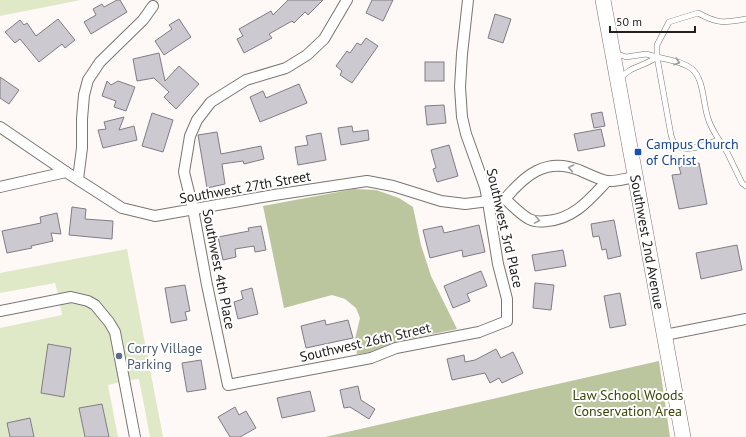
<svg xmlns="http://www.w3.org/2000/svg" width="746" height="437" font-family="'PT Sans',sans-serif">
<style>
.green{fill:#dfe9c8;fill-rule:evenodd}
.forest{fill:#bbc69f}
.building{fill:#cdc9d1;stroke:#807c84}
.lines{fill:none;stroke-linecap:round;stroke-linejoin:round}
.service-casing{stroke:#7c7570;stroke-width:6}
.minor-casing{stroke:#7c7570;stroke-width:12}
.secondary-casing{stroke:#7c7570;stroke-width:16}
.service{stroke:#fff;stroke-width:5}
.minor{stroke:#fff;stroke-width:10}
.secondary{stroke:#fff;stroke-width:15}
.oneway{stroke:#9c9b9a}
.transit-dot{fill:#1a4fb4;stroke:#fff;stroke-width:1.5}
.service-dot{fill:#5c6f8a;stroke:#fff;stroke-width:1.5}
.labels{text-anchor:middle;stroke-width:4;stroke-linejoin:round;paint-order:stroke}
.transit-label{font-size:14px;fill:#164399;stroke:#fff;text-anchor:start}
.street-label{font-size:14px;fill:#23201e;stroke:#fff}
.service-label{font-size:14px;fill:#4e5e75;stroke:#fff;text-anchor:start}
.park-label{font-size:14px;fill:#3a4705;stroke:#fff}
</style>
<rect width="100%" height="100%" fill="#fef9f6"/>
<g class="green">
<path d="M0,0H81L0,16Z"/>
<path d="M127,249L163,437H150L139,379L129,380C118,339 116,285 58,294L55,283L0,293V273Z"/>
<path d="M70,303C75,304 81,304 85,306C113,316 115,358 120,382L108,385L118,437H109L102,404L79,408L85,437H34L7,423L10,437H0V328L62,315L60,304ZM48,344L71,348L64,397L41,393Z"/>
</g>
<g class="forest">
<path d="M354,189L376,190L399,198L413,207L421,245L431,276L457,329L403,340L371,352L357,354L355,339L360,318L356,308L345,299L332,295L284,308L263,206Z"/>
<path d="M659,361L670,437H325Z"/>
</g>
<g class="building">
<path d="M117,0H120L127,12L91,34L84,22L96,15L93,9L102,4L104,7Z"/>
<path d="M288,0H323L308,15L305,12L294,23L292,21L269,34L272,38L244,53L237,39L243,36L239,29L271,11L273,15Z"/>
<path d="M372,0H393L383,21L366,13Z"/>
<path d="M495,14L511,19L503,43L488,38Z"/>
<path d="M58,19L75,40L65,48L62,44L39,62L20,39L15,43L5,32L20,20L24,25L27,23L36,36Z"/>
<path d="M179,19L191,37L164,55L155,41L172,29L169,25Z"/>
<path d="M366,38L378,46L352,83L340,75L342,71L336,66L347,51L350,53L357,43L361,45Z"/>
<path d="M159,53L165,81L179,66L199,84L176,109L164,97L169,92L154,78L137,81L133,59Z"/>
<rect x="425" y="62" width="19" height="19"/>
<path d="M0,77L19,90L9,104L0,98Z"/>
<path d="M107,81L111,85L118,81L135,87L126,111L114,107L116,101L102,96Z"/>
<path d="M299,84L307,103L260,122L250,97L263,91L266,98Z"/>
<path d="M444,105L446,123L427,125L425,106Z"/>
<path d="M602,112L605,126L594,128L591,114Z"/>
<path d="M152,113L173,120L163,152L142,146Z"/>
<path d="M124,117L119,130L134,126L137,140L103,148L98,130L106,129L104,122Z"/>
<path d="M352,126L353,132L368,130L369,140L341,145L338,128Z"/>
<path d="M601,129L605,146L578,151L574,134Z"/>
<path d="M217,132L221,154L261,146L264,159L244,164L243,161L222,164L225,184L207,188L198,135Z"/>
<path d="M321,133L326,160L298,165L295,147L308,145L306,136Z"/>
<path d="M449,145L458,176L437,182L433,169L436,168L431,150Z"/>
<path d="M699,163L707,204L679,209L672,175L681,174L679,167Z"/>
<path d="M72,207L86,209L85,219L113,221L112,239L69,235Z"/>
<path d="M57,213L61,234L51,233L53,241L31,246L32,248L7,253L2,231L41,223L40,217Z"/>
<path d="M614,220L621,256L608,259L606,249L602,250L599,236L593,237L591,224Z"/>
<path d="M479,225L485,252L463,257L462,250L430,258L423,230L442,226L444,233Z"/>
<path d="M261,226L266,250L255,252L254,246L235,249L236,257L223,260L218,237L249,231L248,228Z"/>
<path d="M737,245L742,270L701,279L696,253Z"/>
<path d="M563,250L566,266L535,271L532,255Z"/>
<path d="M481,271L487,286L467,294L470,301L453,308L444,286Z"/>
<path d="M535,283L554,285L551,310L533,308Z"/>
<path d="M185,285L190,311L185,312L187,320L171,323L165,288Z"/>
<path d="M252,288L258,314L238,319L234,302L243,299L241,291Z"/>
<path d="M620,293L626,325L610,328L604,296Z"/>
<path d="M325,320L326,325L348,320L353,338L306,348L301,326Z"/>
<path d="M48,344L71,348L64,397L41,393Z"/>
<path d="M496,349L501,358L513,352L523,373L502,383L499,378L490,383L485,373L452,380L447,359L464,355L465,362L475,360Z"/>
<path d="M201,360L206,389L187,392L182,363Z"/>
<path d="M358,386L361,400L375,409L369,419L350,407L344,408L340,390Z"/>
<path d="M310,391L315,411L282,418L277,398Z"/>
<path d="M102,404L109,437H85L79,408Z"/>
<path d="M235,407L239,415L246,411L256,428L240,437H230L218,417Z"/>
<path d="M30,418L34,437H10L7,423Z"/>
</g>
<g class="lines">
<defs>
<g id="service">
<path d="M746,19C724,23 718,24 698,13L669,22L657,45V57L671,135C672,139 674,144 678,146C689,153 708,143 719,140L727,152L742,183L746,186"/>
<path d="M615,53L626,57L646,54L657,57"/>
<path d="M620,79C630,66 643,67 657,57C668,60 682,61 692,69C704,79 703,104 708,118C710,126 715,133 719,140"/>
</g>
<g id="minor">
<path d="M347,0L324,39L307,55L286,68L246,80L211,102L197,120L190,136L184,172L193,209L207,285L228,385L371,358L396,348L479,332L507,321V299L498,264L488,202L485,187L466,134L462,117L460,87L462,54L468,0"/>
<path d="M0,127L66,172"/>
<path d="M78,179L82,148V119L84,95L88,80L100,62L143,20L153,6"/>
<path d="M0,187L66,172L122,208L155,216L274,195L367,181L393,186L441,201L465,204L505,199C525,175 546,157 579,170C586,173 600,180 607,181C614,182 628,178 635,177"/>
<path d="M505,199C513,206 520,214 529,219C535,222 541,222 547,221C574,219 590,199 607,181"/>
<path d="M0,311L71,297L88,301L95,305L109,322L115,332L135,437"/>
<path d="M665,335L746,319"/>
</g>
<g id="secondary">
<path id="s1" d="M603,0L683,437"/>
</g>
</defs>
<use href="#service" class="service-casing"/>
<use href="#minor" class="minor-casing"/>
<use href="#secondary" class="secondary-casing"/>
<use href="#service" class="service"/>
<use href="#minor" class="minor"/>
<use href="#secondary" class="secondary"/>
</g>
<defs><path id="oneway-chevron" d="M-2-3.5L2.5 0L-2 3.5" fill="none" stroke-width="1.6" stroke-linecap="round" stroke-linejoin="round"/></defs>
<g class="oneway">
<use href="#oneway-chevron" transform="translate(677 62) rotate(17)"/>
<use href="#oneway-chevron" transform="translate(571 168) rotate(-168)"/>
<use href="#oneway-chevron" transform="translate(537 220) rotate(10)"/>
</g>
<rect class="transit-dot" x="634" y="148" width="8" height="8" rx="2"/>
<circle class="service-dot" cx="119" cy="356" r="4"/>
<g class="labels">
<g class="transit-label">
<text x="646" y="149">Campus Church<tspan x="646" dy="16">of Christ</tspan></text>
</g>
<g class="street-label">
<text transform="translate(245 187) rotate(-10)" y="5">Southwest 27th Street</text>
<text transform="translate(505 228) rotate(77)" y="5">Southwest 3rd Place</text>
<text dy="5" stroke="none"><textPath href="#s1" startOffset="246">Southwest 2nd Avenue</textPath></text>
<text transform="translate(219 269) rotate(79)" y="5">Southwest 4th Place</text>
<text transform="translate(365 342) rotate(-13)" y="5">Southwest 26th Street</text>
</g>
<g class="service-label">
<text x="127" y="353">Corry Village<tspan x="127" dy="16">Parking</tspan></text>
</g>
<g class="park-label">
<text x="628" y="400">Law School Woods<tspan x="628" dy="16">Conservation Area</tspan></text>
</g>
</g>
<path d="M610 26v6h85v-6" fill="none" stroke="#23201e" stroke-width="2"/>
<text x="616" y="26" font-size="12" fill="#23201e" stroke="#ffffff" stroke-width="3" paint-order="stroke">50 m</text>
</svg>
